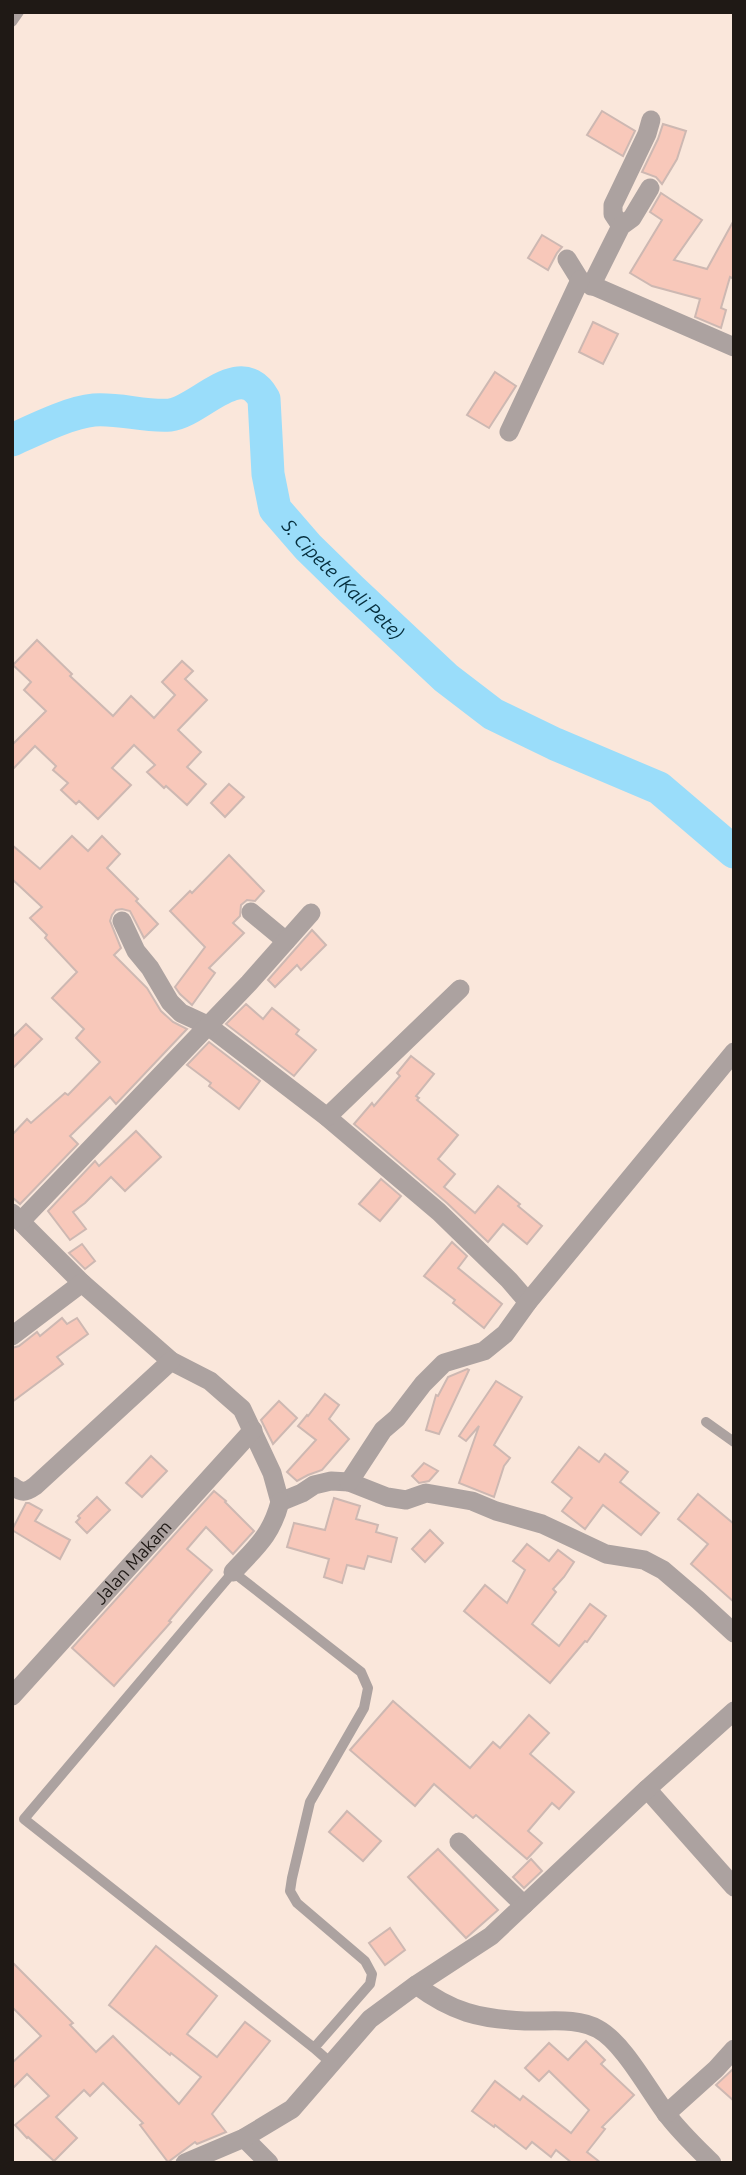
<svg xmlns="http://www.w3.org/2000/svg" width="746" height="2175" font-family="Ubuntu,sans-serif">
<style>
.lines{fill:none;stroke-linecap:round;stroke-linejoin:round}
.river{stroke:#9addfa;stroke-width:33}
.building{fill:#f8c8ba;stroke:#cdb8b2;stroke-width:2}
.lane{stroke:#aca2a0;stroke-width:10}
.street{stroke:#aca2a0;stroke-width:19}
.labels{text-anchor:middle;stroke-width:5;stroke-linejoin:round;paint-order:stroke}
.street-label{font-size:18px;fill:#1f1915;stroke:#fef7f2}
.water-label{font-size:19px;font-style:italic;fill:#052e3d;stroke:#fef7f2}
</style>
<rect width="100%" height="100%" fill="#fae7db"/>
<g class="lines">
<path class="river" id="s1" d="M12,440C34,430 70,412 94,410C119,408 145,417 170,415C199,412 241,356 264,399L268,474L275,509L308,547L351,589L446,678L493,714L555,744L659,788L734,852"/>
</g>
<g class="building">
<path d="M602,111L635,131L623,156L587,135Z"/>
<path d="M663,124L686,131L677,159L662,184L656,177L642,172L658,139Z"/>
<path d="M661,193L702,220L674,260L707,269L734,220V279L730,277L721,308L726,310L721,328L695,317L700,299L652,286L630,273L662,220L650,212Z"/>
<path d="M542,235L562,247L557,253L548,270L528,258Z"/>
<path d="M593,322L618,334L603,364L579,352Z"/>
<path d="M495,372L516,386L489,428L467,415Z"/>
<path d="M37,640L72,674L70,676L113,716L131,696L154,718L175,695L162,682L182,661L193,671L185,679L207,700L178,730L201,752L187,767L206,784L187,805L166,786L164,788L147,772L155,765L134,745L112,768L131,785L98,819L79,801L76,804L61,790L68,783L53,770L56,766L35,746L12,770V745L46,711L24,690L31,682L13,665Z"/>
<path d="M229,784L244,797L225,817L211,803Z"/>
<path d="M72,836L88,851L102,836L120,854L107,868L138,899L136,901L158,924L144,938L130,911L122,909L116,910L112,915L110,921L121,948L114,955L147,988L161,1011L173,1022L187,1029L116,1104L110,1097L70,1136L78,1144L20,1204L12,1197V1135L27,1119L31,1123L65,1093L68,1095L100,1062L76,1038L84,1029L52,998L77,972L45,938L47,935L30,918L42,907L12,879V845L40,869Z"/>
<path d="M229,855L264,891L255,901L247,900L241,905L240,916L233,923L244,933L209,968L215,973L192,1005L180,994L175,987L205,947L170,911L190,891L192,893Z"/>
<path d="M312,930L326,945L301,970L297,965L275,987L268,980Z"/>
<path d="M246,1004L263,1019L272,1008L299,1030L296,1034L316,1050L294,1076L226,1024Z"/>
<path d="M26,1024L42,1039L12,1069V1038Z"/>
<path d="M209,1042L260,1081L239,1109L209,1086L211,1083L187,1065Z"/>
<path d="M411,1056L434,1074L416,1096L419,1098L417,1100L458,1135L438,1159L455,1174L444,1187L475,1213L498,1186L520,1204L518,1206L542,1226L527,1244L503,1224L488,1242L447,1203L354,1124L372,1103L374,1106L400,1076L397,1073Z"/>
<path d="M136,1131L161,1157L125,1191L111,1177L85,1203L73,1212L86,1229L70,1240L48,1211L95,1161L99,1166Z"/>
<path d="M381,1179L401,1196L380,1221L359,1204Z"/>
<path d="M452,1242L467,1256L458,1268L502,1304L484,1328L453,1303L455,1300L424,1276Z"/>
<path d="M82,1244L95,1261L85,1269L69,1253Z"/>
<path d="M62,1318L67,1324L77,1318L88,1334L57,1357L63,1364L12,1402V1348L19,1346L37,1332L40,1336Z"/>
<path d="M467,1369L469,1370L439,1434L426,1430L436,1395L438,1396L448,1377Z"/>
<path d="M496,1381L522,1397L494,1445L510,1458L504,1466L494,1497L459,1483L479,1426L466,1441L459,1436Z"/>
<path d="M325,1394L339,1405L329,1419L349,1439L322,1470L308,1475L297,1481L287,1472L316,1440L298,1426L307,1415L308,1416Z"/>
<path d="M279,1401L297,1418L273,1444L261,1420Z"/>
<path d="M579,1447L599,1462L605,1454L628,1472L620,1482L659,1513L641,1535L603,1505L585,1529L562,1511L572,1498L552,1482Z"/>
<path d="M151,1456L167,1471L142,1497L126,1483Z"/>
<path d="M424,1463L438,1471L429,1481L419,1483L412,1476Z"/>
<path d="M214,1491L226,1501L225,1502L254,1531L233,1554L206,1527L187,1549L212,1570L169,1621L171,1622L114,1686L72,1648Z"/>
<path d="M698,1494L734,1524V1602L691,1564L708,1544L678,1519Z"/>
<path d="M97,1497L110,1510L87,1533L76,1522L80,1518L78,1516Z"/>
<path d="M334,1498L360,1506L356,1519L378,1525L376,1532L397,1538L391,1562L368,1556L364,1569L347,1565L342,1583L324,1577L329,1559L287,1547L294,1523L325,1530Z"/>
<path d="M26,1503H29L42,1510L35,1521L70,1540L60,1559L12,1530Z"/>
<path d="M430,1530L443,1543L425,1562L412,1549Z"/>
<path d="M527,1544L549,1561L558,1550L574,1562L564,1577L553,1589L556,1592L532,1624L559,1646L590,1604L606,1616L587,1642L585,1641L550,1683L464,1611L485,1585L507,1603L525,1570L513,1561Z"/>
<path d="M393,1701L470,1768L493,1742L500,1748L529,1715L549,1733L530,1754L574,1792L559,1809L552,1803L528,1831L542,1843L527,1859L476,1815L473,1818L434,1784L415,1806L350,1750Z"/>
<path d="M347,1811L381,1841L363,1861L329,1832Z"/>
<path d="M438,1849L498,1910L466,1938L408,1877Z"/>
<path d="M531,1859L542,1871L524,1888L513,1877Z"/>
<path d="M390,1928L405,1950L385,1965L369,1943Z"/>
<path d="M156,1946L217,1996L187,2034L217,2057L245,2022L270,2041L212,2114L226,2132L197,2144L195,2142L168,2162L140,2125L143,2123L103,2083L90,2096L84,2090L56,2117L77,2138L54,2161L28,2137L27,2138L15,2125L49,2096L27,2074L12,2089V2063L41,2036L12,2007V1962L73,2023L70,2025L96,2052L113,2036L179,2104L201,2077L171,2053L170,2055L109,2005Z"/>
<path d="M586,2041L605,2060L601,2064L634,2095L602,2127L605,2129L587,2152L601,2163H572L556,2150L551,2157L532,2142L526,2149L495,2125L494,2127L472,2111L495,2081L520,2100L523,2096L571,2133L589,2110L549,2071L539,2081L525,2068L549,2043L568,2060Z"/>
<path d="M734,2068V2101L716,2085Z"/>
</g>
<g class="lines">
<g class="lane">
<path d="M12,22L19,12"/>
<path d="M706,1422L734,1442"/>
<path d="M314,2048L370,1984L372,1974L365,1961L297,1903L290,1891L292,1878L310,1802L364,1708L368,1688L361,1672L233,1572L24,1819L314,2048L331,2063"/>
</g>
<g class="street">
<path d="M621,226L613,214V205L647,134L651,120"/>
<path d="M567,259L580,280L734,347"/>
<path d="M591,286L621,226L632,218L650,188"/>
<path d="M509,432L580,280"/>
<path d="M251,912L286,941"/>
<path d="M122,921L136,951L150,968L170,1002L181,1013L207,1025L327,1117L439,1212L509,1280L528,1302"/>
<path d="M327,1117L460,989"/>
<path d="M12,1213L82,1283L171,1361L210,1381L242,1409L272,1473L280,1502L302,1493L314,1485L331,1481L349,1482L387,1497L406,1500L426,1493L472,1501L496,1511L542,1524L606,1554L644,1560L663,1570L698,1600L734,1633"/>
<path d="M21,1221L249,983L311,913"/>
<path d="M12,1336L82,1283"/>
<path d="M349,1482L383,1430L397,1418L423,1384L444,1363L484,1351L505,1334L528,1302L734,1052"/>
<path d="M12,1486C22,1493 25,1493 35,1486L171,1361"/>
<path d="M233,1572C256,1547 271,1536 280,1502"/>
<path id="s2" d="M12,1696L253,1430"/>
<path d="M647,1789L734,1887"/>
<path d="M459,1842L524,1905"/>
<path d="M416,1985C452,2012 479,2019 525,2021C549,2022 576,2017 598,2029C624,2043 650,2093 668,2116C681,2133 697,2148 712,2163"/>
<path d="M666,2114L716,2069L734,2049"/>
<path d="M244,2138L269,2163"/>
<path d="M185,2163L244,2138L292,2109L370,2019L416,1985L491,1936L647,1789L734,1711"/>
</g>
</g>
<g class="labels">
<g class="street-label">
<text dy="6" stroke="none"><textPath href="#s2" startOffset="180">Jalan Makam</textPath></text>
</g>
<g class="water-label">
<text dy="7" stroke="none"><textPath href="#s1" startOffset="481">S. Cipete (Kali Pete)</textPath></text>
</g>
</g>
<rect width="746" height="2175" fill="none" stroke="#1f1915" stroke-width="28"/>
</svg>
